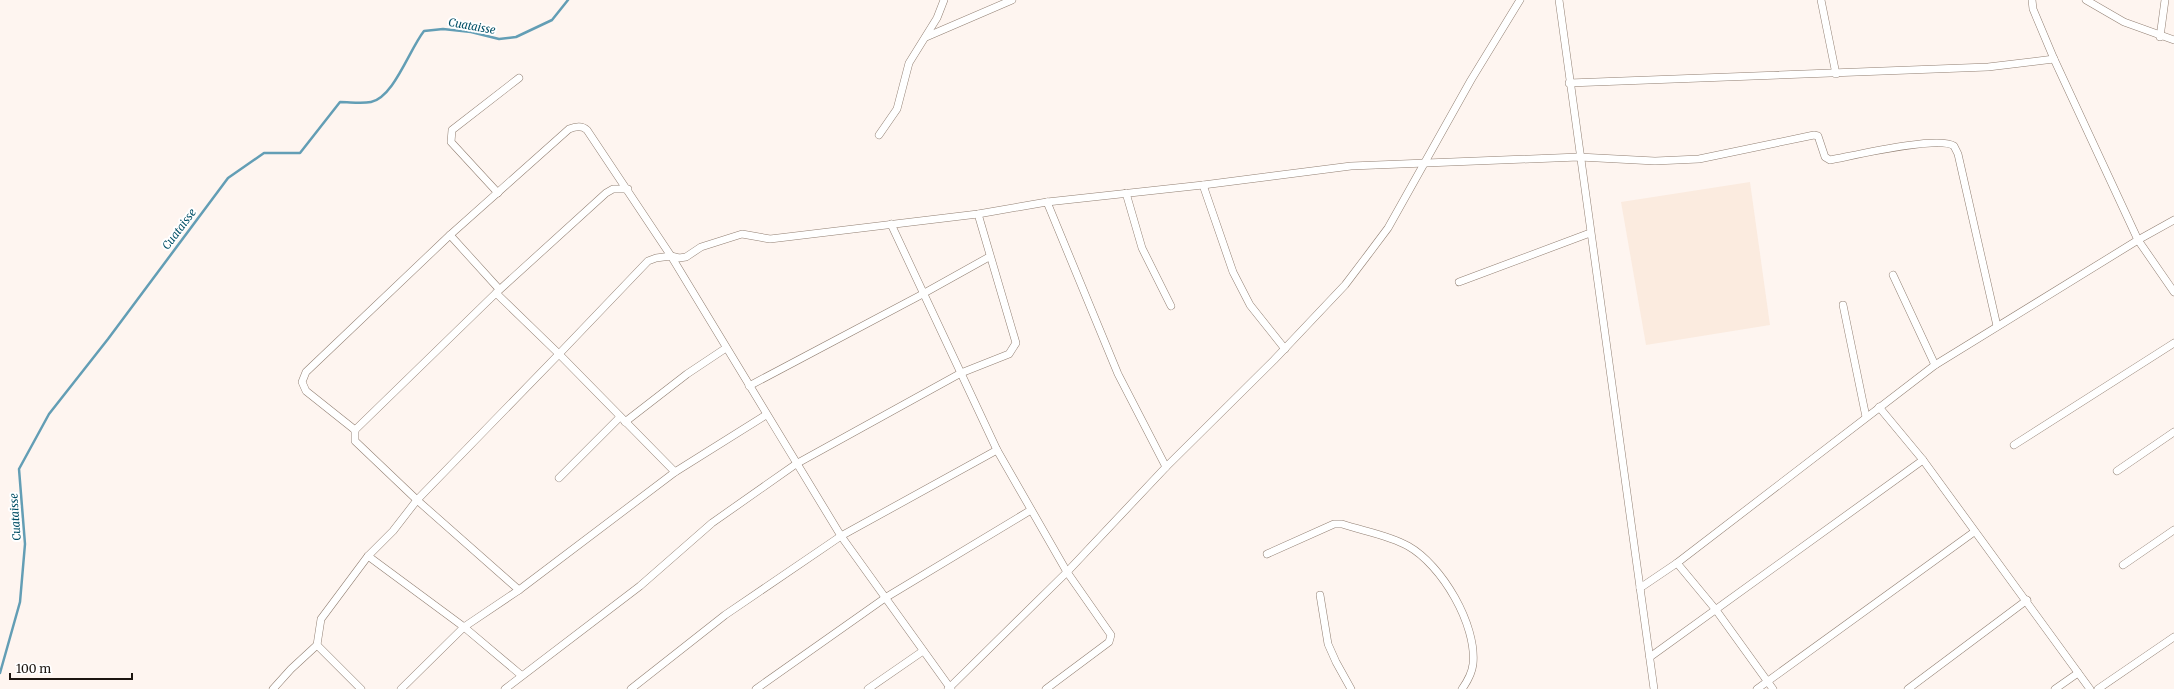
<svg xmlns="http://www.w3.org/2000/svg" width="2174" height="689" font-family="Merriweather,serif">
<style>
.built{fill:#fbebdf}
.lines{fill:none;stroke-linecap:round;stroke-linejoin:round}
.stream{stroke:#639eb5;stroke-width:2.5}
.street-casing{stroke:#917f72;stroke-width:8}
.street{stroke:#fff;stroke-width:7}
.labels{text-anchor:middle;stroke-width:4;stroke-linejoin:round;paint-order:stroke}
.water-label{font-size:11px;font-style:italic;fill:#004f66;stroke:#fff}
</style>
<rect width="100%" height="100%" fill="#fef5f0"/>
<path class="built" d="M1750,182L1770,325L1646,345L1621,202Z"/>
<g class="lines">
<path class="stream" d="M0,673L20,602L25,544L19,469L49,414L108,339L228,178L264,153H300L340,102C350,102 361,104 371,102C394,97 409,50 424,31L443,29L471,32L499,39L516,37L552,20L568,0"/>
<defs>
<g id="street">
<path d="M1559,0L1654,689"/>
<path d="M1821,0L1836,74"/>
<path d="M2032,0L2033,9L2054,59L2138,240L2174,292"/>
<path d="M2086,0L2124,22L2174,40"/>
<path d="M926,37L1012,0"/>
<path d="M2160,37L2165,0"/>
<path d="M1569,83L1988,67L2054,59"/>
<path d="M879,135L897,109L909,63L937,18L944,0"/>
<path d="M1203,185L1233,272L1250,305L1285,349"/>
<path d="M498,193L451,142L452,130L519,78"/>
<path d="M1126,193L1142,248L1171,306"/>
<path d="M891,224L997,450L1067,572L1111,635L1109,642L1046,689"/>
<path d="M450,235L499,289"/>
<path d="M1893,275L1935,365"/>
<path d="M1459,282L1590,233"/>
<path d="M496,293L606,193L613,189H628"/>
<path d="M1843,305L1866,417"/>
<path d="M749,386L919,296L989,257"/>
<path d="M1879,407L1923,460L2090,689"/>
<path d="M625,422L687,374L726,348"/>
<path d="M355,430L306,391L302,382L306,372L450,235L569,129C576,126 582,125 587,130L671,256L679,258L686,257L701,247L742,234L770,239L978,214L1047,202L1203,185L1351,166L1579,157L1655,161L1699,159L1814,135L1818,136L1825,157L1830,160C1852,156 1939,135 1954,146L1958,154L1997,326"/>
<path d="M2014,445L2174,343"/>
<path d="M1166,467L1274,360L1345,285L1367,256L1388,228L1471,80L1520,0"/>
<path d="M2117,471L2174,432"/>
<path d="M559,478L620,417"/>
<path d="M1267,554L1334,524H1342C1363,531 1389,535 1408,546C1442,565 1477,625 1473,664C1472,673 1467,682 1462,689"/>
<path d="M368,556L464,627L521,675"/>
<path d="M1677,563L1935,365L2138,240L2174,220"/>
<path d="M2123,565L2174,530"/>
<path d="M1640,588L1677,563L1716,610L1773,689"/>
<path d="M519,590L417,500L355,441V430L496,293L559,354L648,261L656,258L671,256L841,536L951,689"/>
<path d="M1320,595L1328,644L1336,662L1351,689"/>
<path d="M317,645L361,689"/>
<path d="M1650,657L1923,460"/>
<path d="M273,689L291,669L317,645L321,619L368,556L393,531L417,500L559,354L675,472"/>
<path d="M401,689L464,627L519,590L675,472L766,415"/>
<path d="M505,689L640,586L712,523L796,464L961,373L1009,354L1016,343L978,214"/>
<path d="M631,689L725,615L841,536L997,450"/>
<path d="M756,689L885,598L1031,510"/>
<path d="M868,689L923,651"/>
<path d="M948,689L1067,572L1166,467L1118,374L1047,202"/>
<path d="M1757,689L1974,532"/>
<path d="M1908,689L2027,600"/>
<path d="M2055,689L2078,673"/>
<path d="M2098,689L2174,637"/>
</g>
</defs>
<use href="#street" class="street-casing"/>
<use href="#street" class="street"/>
</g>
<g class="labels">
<g class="water-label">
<text transform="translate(472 26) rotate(10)" y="4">Cuataisse</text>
<text transform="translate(179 229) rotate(-53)" y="4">Cuataisse</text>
<text transform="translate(15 517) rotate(-94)" y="4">Cuataisse</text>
</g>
</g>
<path d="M10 673v6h122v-6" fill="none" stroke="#1c1510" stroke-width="2"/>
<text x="16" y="673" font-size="12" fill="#1c1510" stroke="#ffffff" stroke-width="3" paint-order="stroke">100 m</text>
</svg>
